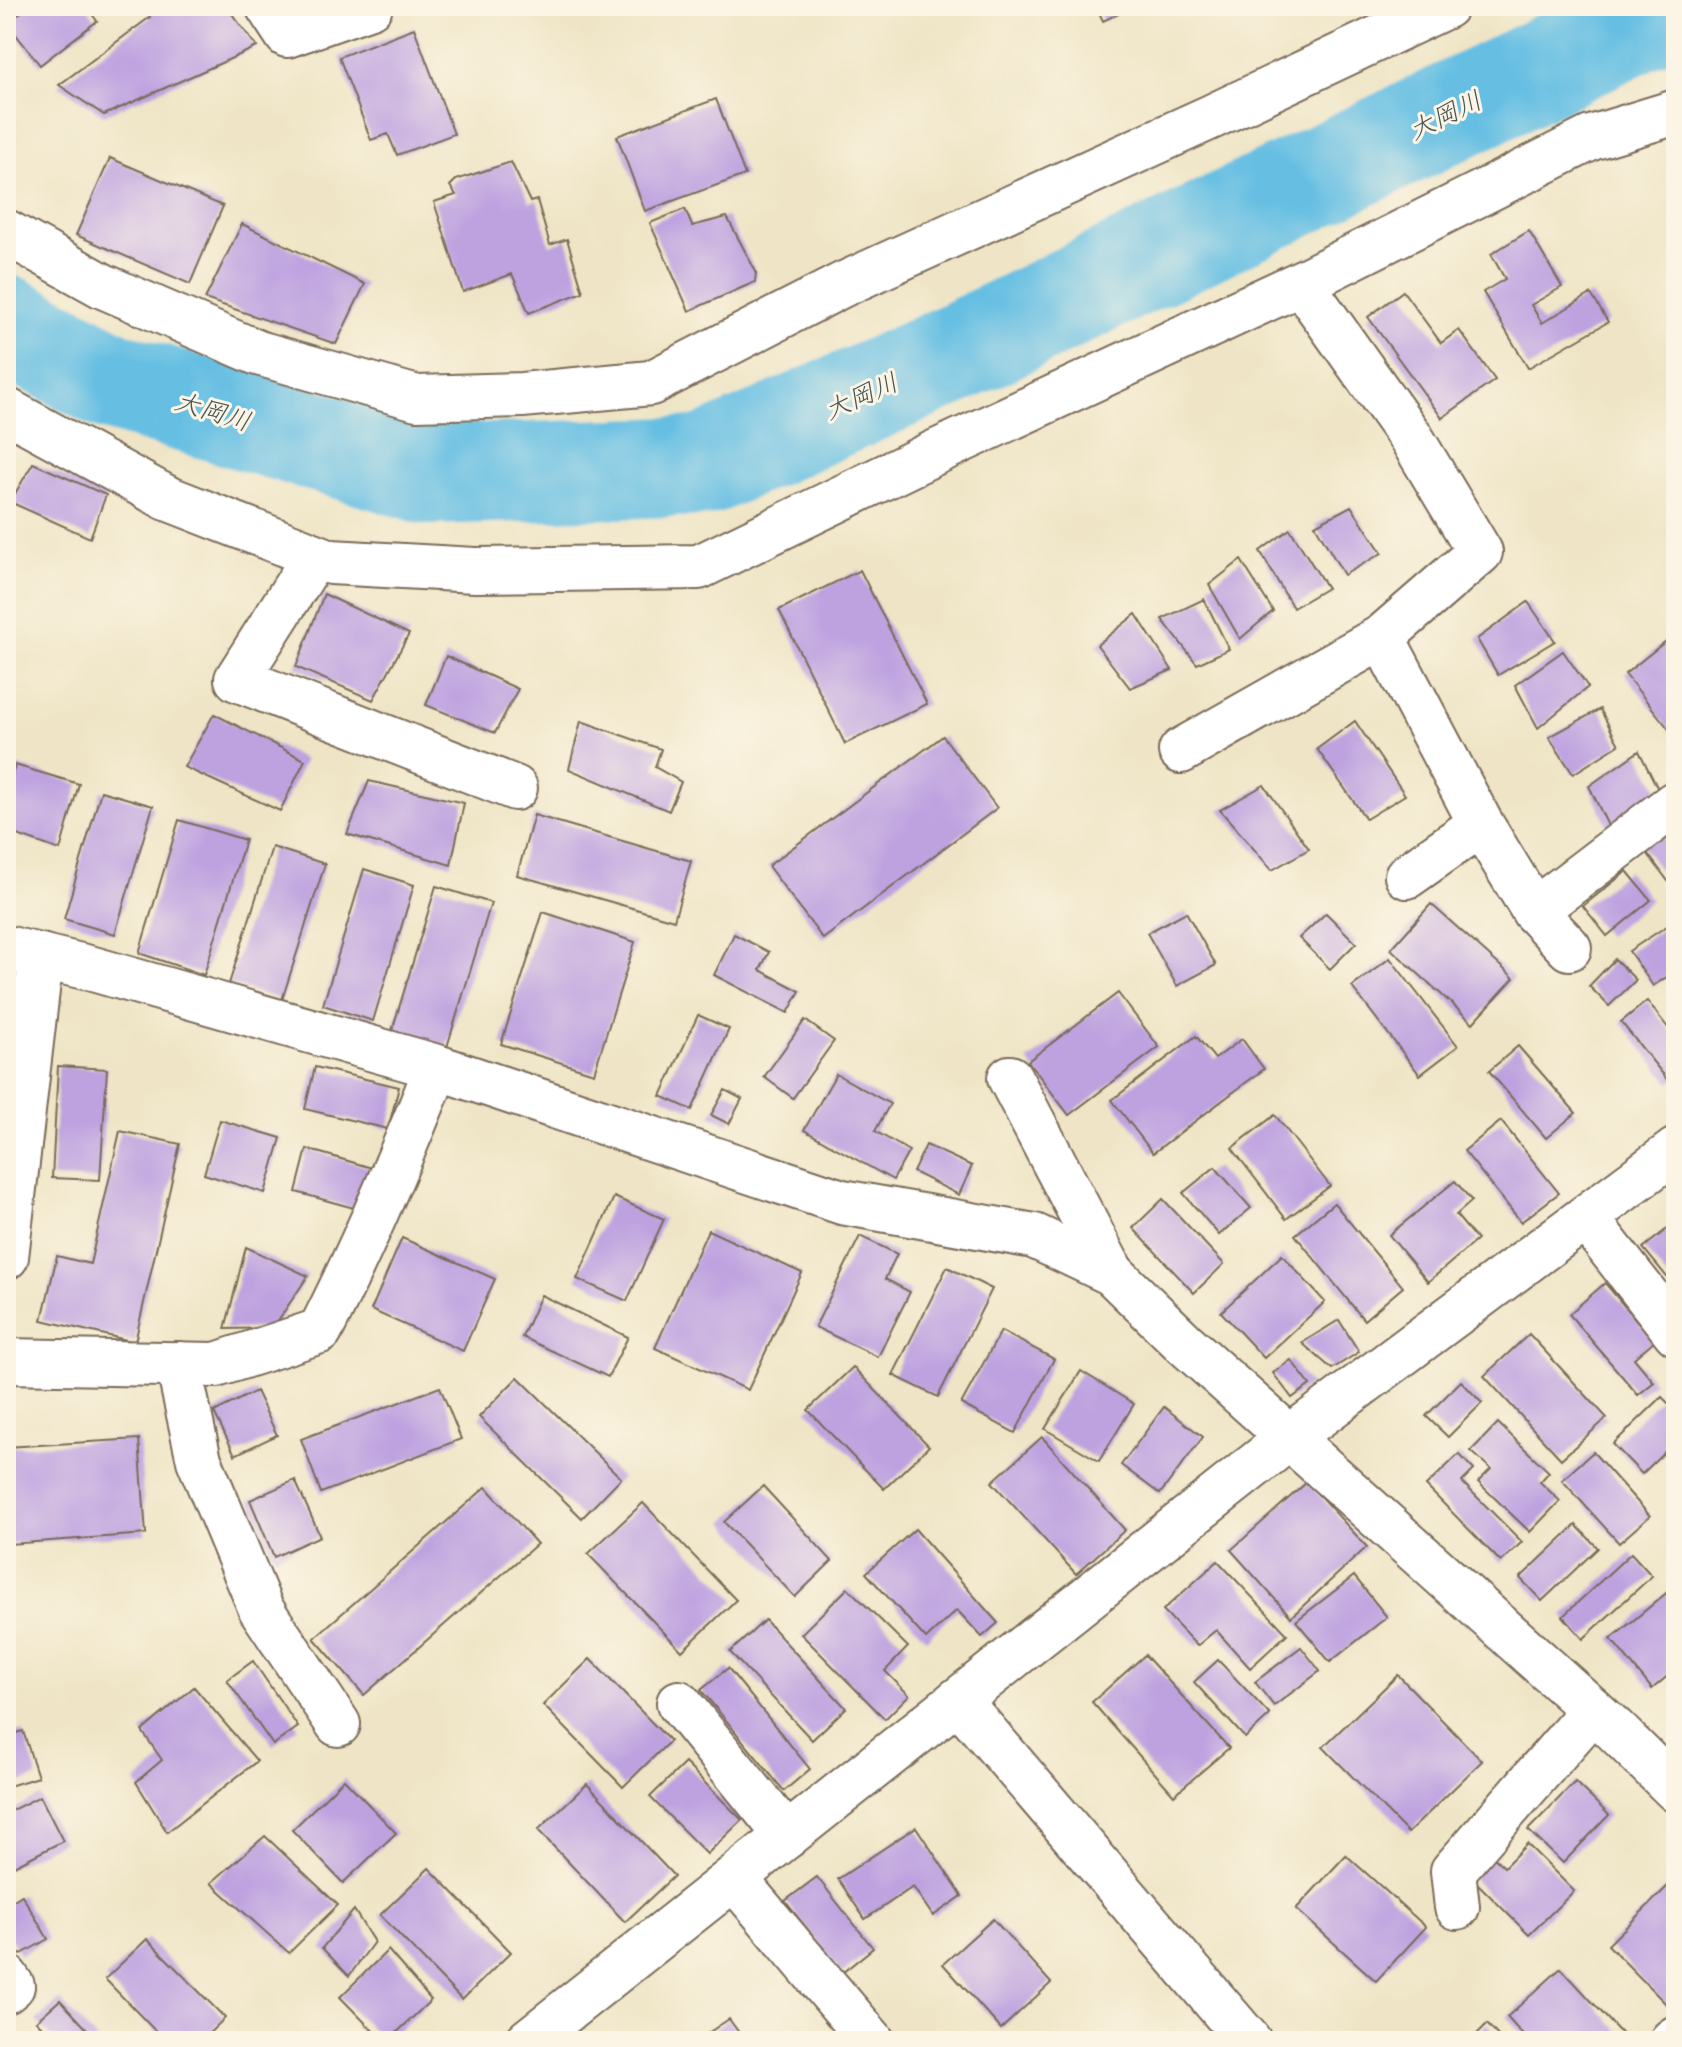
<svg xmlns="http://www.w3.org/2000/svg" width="1682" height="2047" font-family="Kalam,'Klee One',sans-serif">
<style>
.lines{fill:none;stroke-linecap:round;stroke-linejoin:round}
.river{stroke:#66bfe3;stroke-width:100}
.building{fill:#bea2e0}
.minor-casing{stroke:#7a6b59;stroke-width:48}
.minor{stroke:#fff;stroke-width:44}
.labels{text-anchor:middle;stroke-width:6;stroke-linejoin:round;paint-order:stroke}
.water-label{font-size:26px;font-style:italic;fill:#485759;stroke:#fcf5e5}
</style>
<rect width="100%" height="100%" fill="#fcf5e5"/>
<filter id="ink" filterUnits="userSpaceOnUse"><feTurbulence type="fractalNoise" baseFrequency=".0125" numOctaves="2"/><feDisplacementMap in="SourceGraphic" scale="16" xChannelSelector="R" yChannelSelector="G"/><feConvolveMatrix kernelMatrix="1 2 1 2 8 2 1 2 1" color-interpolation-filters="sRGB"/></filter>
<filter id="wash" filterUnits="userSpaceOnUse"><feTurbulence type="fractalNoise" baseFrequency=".006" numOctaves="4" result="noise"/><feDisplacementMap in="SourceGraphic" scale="32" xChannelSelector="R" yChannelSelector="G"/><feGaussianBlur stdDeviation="1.8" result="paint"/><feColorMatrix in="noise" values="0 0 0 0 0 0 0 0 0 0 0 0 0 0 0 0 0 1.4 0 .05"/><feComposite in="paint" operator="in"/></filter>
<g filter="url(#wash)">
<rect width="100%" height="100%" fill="#efe5c6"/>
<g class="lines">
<path class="river" d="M6,325L110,380L430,475L704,466L947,357L1669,6"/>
</g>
<g id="blocks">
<g class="building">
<path d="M29,6H86L97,21L40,65L7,23Z"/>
<path d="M143,6H226L257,47L104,115L59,85L150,17Z"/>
<path d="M1096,6H1135L1103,21Z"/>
<path d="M414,28L454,134L397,155L388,134L371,140L339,57Z"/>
<path d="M716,99L745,175L645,211L617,136Z"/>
<path d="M110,158L223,206L190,284L76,235Z"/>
<path d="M511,162L530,202L537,200L550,245L567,239L583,292L529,313L512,274L463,292L434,202L456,195L450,186L456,180Z"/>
<path d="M685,209L692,226L727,217L756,272L755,282L689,311L650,223Z"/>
<path d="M242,224L365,284L336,344L205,299Z"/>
<path d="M1529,231L1562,287L1531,305L1542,323L1591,294L1608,322L1528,368L1483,292L1505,279L1491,254Z"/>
<path d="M1403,291L1441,343L1459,330L1495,380L1442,418L1368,317Z"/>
<path d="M33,463L106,495L90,538L10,502Z"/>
<path d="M1351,506L1382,553L1344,575L1315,525Z"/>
<path d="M1290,529L1327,588L1293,608L1260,551Z"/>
<path d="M1241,560L1273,611L1240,639L1209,585Z"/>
<path d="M860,570L927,704L845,744L779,610Z"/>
<path d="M324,594L409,634L373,700L296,667Z"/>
<path d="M1204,599L1229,649L1197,664L1162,619Z"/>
<path d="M1528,602L1555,641L1498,675L1477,639Z"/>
<path d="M1136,614L1172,670L1130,688L1097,645Z"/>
<path d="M1676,633V738L1625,674Z"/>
<path d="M1563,651L1588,687L1538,728L1515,685Z"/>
<path d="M446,656L518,689L495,733L426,705Z"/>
<path d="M1600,709L1619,745L1573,774L1549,737Z"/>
<path d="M214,714L305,760L280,811L184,767Z"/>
<path d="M581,721L661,749L655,767L681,782L669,811L569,769Z"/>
<path d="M1355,721L1405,795L1366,819L1317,749Z"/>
<path d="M943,736L997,808L823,939L768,866Z"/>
<path d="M1639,751L1658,789L1608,826L1589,786Z"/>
<path d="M15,765L79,784L60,850L6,831V798Z"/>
<path d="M369,781L464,803L451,865L347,834Z"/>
<path d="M1264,785L1309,849L1272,870L1220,810Z"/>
<path d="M101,791L153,806L115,934L64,919Z"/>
<path d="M534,815L691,861L674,920L517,875Z"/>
<path d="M179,820L245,840L204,975L139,953Z"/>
<path d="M1676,821V875L1668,881L1642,846Z"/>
<path d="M272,847L325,864L282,1000L229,984Z"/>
<path d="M364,869L414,885L373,1021L323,1005Z"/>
<path d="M1627,871L1651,900L1607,936L1583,906Z"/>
<path d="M436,886L491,903L447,1047L392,1031Z"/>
<path d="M1431,904L1514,978L1473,1023L1391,949Z"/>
<path d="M543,912L635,942L594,1073L501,1044Z"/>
<path d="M1186,912L1216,965L1177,986L1147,933Z"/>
<path d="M1326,913L1356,943L1330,969L1299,938Z"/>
<path d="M1676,920V971L1653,986L1629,951Z"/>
<path d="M734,934L769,952L760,970L800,991L788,1013L714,975Z"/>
<path d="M1390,958L1458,1046L1420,1075L1352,987Z"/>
<path d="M1615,959L1636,980L1609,1006L1589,986Z"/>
<path d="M1118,993L1159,1047L1069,1115L1028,1061Z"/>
<path d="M1647,1001L1676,1038V1078L1670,1083L1621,1022Z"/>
<path d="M698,1015L729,1029L692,1110L661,1096Z"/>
<path d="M805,1020L834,1041L793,1098L764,1077Z"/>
<path d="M1196,1036L1215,1059L1242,1039L1264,1069L1153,1153L1112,1100Z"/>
<path d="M1518,1046L1576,1113L1546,1138L1489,1071Z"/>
<path d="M58,1066L107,1069L100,1180L52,1178Z"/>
<path d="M315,1067L399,1087L388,1129L305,1109Z"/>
<path d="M836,1074L890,1104L875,1131L909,1151L893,1180L804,1130Z"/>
<path d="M725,1090L742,1099L729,1124L711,1115Z"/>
<path d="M1275,1115L1330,1186L1286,1219L1232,1148Z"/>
<path d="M220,1120L281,1138L265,1193L204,1174Z"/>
<path d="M1501,1121L1559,1193L1521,1222L1464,1151Z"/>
<path d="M120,1131L180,1144L135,1342L42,1320L57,1256L90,1264Z"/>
<path d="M926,1145L972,1166L959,1195L913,1172Z"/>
<path d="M307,1149L372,1168L361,1210L296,1192Z"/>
<path d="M1215,1167L1251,1208L1219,1235L1183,1193Z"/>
<path d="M1455,1181L1472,1201L1456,1215L1477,1240L1428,1282L1389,1235Z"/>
<path d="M614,1197L664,1219L627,1301L577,1279Z"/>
<path d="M1163,1199L1224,1264L1194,1293L1133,1228Z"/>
<path d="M1334,1203L1403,1287L1364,1320L1295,1235Z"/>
<path d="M1676,1222V1288L1643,1248Z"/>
<path d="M708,1230L802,1273L748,1390L655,1348Z"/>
<path d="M860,1236L897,1254L885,1279L910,1292L878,1357L815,1327Z"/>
<path d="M402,1238L495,1279L463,1351L371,1310Z"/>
<path d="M246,1247L308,1276L273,1328L225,1329Z"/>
<path d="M1282,1255L1325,1302L1264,1358L1221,1312Z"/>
<path d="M947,1267L992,1289L938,1397L893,1375Z"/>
<path d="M1605,1283L1654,1341L1634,1358L1654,1382L1638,1395L1569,1314Z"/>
<path d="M541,1295L628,1337L608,1377L522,1337Z"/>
<path d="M1339,1320L1359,1352L1332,1369L1302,1343Z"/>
<path d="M1001,1331L1054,1359L1015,1433L961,1404Z"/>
<path d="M1529,1334L1607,1418L1561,1459L1484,1376Z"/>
<path d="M1291,1360L1310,1385L1292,1398L1273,1373Z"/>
<path d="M853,1367L929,1446L884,1489L808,1410Z"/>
<path d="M1081,1371L1134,1404L1099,1461L1045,1429Z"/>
<path d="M518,1377L621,1478L582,1518L479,1417Z"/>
<path d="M1461,1381L1482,1403L1448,1437L1426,1416Z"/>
<path d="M440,1387L461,1439L321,1493L301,1439Z"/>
<path d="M256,1391L277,1435L235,1455L214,1412Z"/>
<path d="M1662,1397L1676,1411V1441L1642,1474L1613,1444Z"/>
<path d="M1164,1407L1203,1437L1160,1494L1121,1465Z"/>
<path d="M1498,1423L1549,1472L1540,1482L1560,1501L1530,1532L1478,1482L1491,1469L1471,1451Z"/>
<path d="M1042,1437L1125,1530L1076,1574L992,1482Z"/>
<path d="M139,1439L146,1534L9,1544L6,1503V1447Z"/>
<path d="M1593,1452L1650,1516L1619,1543L1562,1480Z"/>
<path d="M1459,1454L1474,1470L1462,1482L1522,1542L1501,1562L1426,1486Z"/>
<path d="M295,1480L320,1536L274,1557L250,1500Z"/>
<path d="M1307,1482L1367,1547L1291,1617L1231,1550Z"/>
<path d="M763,1486L832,1561L795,1597L724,1522Z"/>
<path d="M486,1487L537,1544L364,1695L314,1638Z"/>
<path d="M643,1503L736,1600L682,1651L588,1554Z"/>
<path d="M1576,1525L1598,1548L1542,1601L1520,1578Z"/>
<path d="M915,1529L998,1623L982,1637L957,1610L926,1639L866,1573Z"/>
<path d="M1631,1553L1652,1576L1583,1639L1563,1616Z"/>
<path d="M1218,1561L1287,1634L1250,1668L1216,1630L1197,1646L1163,1610Z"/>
<path d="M1354,1576L1387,1617L1330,1662L1296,1621Z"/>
<path d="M1676,1585V1669L1652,1689L1611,1639Z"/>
<path d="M848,1588L908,1647L885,1671L909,1695L885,1719L801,1634Z"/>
<path d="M765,1620L846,1708L812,1740L730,1652Z"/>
<path d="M1301,1647L1320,1671L1274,1706L1255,1682Z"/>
<path d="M1145,1655L1229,1748L1174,1795L1092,1702Z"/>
<path d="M590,1659L670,1741L623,1787L543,1705Z"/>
<path d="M1218,1660L1270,1715L1245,1738L1194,1682Z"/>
<path d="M253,1661L298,1727L273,1745L227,1680Z"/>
<path d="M728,1668L810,1769L784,1791L701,1690Z"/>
<path d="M1398,1675L1482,1761L1408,1833L1323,1747Z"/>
<path d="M194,1687L257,1761L167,1832L136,1782L162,1760L142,1731Z"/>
<path d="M23,1731L38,1777L6,1787V1736Z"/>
<path d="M685,1763L742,1820L707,1854L650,1797Z"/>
<path d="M344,1779L396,1833L343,1883L292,1830Z"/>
<path d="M1575,1782L1609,1815L1563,1863L1528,1830Z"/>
<path d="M587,1784L674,1876L625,1922L538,1830Z"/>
<path d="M40,1796L63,1841L6,1870V1813Z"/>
<path d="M916,1827L962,1896L933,1916L913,1887L865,1919L838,1879Z"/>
<path d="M265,1836L338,1905L289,1953L211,1883Z"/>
<path d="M1527,1844L1574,1891L1529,1935L1468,1874L1489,1853L1504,1867Z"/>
<path d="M1346,1855L1426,1927L1376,1981L1296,1909Z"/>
<path d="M429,1868L511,1952L462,2000L380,1915Z"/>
<path d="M817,1877L873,1948L842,1973L785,1901Z"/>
<path d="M1676,1878V1999L1669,2007L1608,1945Z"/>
<path d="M22,1895L48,1939L20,1955L6,1931V1905Z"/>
<path d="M354,1910L374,1942L349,1976L322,1948Z"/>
<path d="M993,1919L1051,1983L1001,2029L943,1964Z"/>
<path d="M147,1939L225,2018L201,2041H165L105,1979Z"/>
<path d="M388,1950L431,2000L388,2041H383L340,1997Z"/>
<path d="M1561,1968L1628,2041H1528L1507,2017Z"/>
<path d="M60,2000L98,2041H56L36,2021Z"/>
<path d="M729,2019L745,2041H696Z"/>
<path d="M1487,2024L1503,2041H1470Z"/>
</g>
</g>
</g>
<g filter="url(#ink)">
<use href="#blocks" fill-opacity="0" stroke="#7a6b59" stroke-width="2"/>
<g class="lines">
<defs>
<g id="minor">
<path d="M268,6L287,35L370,6"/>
<path d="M6,232L103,286L258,353L417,398L522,395L651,383L842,285L1211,117L1446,6"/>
<path d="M1301,283L1412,439L1480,552L1382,637L1481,824L1407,876"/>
<path d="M6,410L167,498L331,562L475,570L699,567L934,453L1301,283L1591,138L1676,112"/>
<path d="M315,556L237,679L515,788"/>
<path d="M1181,751L1382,637"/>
<path d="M1481,824L1534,911L1569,948"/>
<path d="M1534,911L1674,804"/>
<path d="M6,948L93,969L437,1067L842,1202L1034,1236L1112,1273L1183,1342L1614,1729L1676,1790"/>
<path d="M1010,1078L1112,1273"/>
<path d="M1586,1218L1676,1333"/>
<path d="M6,1257L41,956"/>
<path d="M6,1361L216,1365L320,1331C364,1245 401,1157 437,1067"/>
<path d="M178,1364L199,1460L261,1609L338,1724"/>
<path d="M958,1700L1249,2041"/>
<path d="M679,1703L787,1836"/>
<path d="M734,1878L872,2041"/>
<path d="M1457,1907L1453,1871L1593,1710"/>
<path d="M6,1977L12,1986L6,1991"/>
<path d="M528,2041L1289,1438L1676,1150"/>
<path d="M1672,2041L1676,2038"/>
</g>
</defs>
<use href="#minor" class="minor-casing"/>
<use href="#minor" class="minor"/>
</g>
</g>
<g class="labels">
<g class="water-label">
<text transform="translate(1445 115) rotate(-26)" y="9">大岡川</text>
<text transform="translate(861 396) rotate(-24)" y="9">大岡川</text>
<text transform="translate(213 411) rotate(17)" y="9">大岡川</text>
</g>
</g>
<rect width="1682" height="2047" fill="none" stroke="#fcf5e5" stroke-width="32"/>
</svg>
